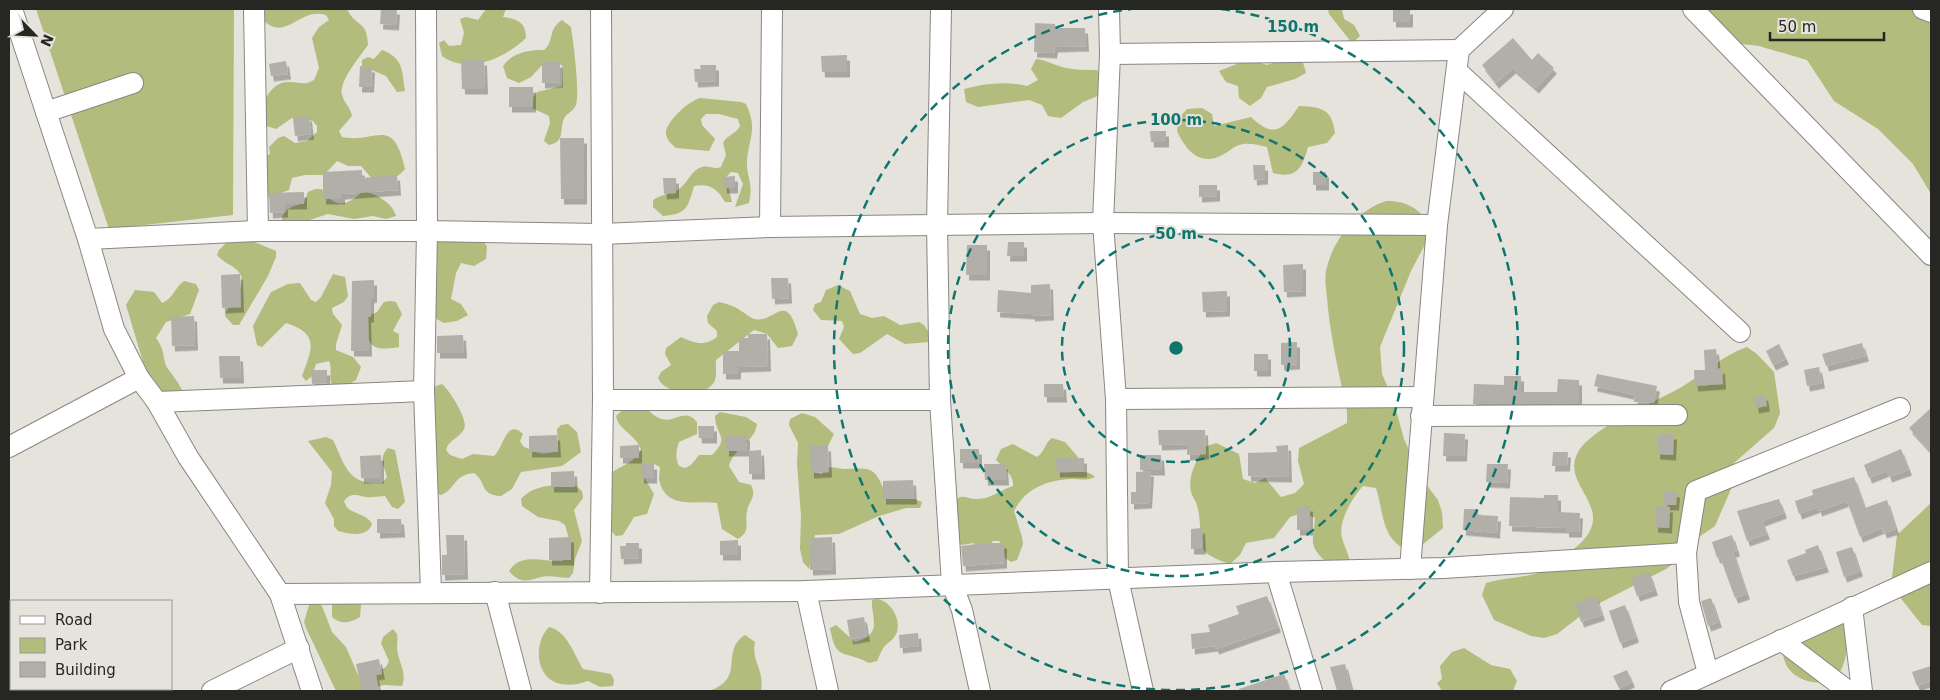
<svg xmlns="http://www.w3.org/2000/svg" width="1940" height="700" font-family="'DejaVu Sans',sans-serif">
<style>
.green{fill:#b1bc7d}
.building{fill:#b1afa8;filter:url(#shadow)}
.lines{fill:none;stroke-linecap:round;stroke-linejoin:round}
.minor-casing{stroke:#898781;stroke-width:22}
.minor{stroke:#fff;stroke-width:20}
.ring{fill:none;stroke:#0f766e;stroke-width:2.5;stroke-dasharray:9 6}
.centre{fill:#0f766e;stroke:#e5e3dc;stroke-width:2.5}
.ring-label{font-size:15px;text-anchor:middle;font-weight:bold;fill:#0f766e;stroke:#e5e3dc;stroke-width:4;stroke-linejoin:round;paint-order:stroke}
</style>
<defs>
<filter id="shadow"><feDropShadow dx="3" dy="5.5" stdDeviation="0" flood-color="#0004"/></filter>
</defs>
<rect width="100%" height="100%" fill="#e5e3dc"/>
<g class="green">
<path d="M36,9H234L233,215L109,229Z"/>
<path d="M254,9H347C356,28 367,19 368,45C361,55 338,82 342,95C344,103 351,108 352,116L339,131L342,137C376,144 393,114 405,169C395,180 389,181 374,181L361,166H348L337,161L324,175H305L292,178L289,190L270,197L264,196V157L270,154L269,147L278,138L284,136L295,143L307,141L317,132V126L313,121L292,118L276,129L257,123C262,107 268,81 290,82C300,82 305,86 314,80L319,68L312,38L319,27L329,20L326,15C295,6 284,52 254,9Z"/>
<path d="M486,9H506L503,17C517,19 526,22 526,38C505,58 468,75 442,56L439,43L444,40L449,46L461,45L464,33L460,19L466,17L478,20Z"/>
<path d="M1328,9H1342L1344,19L1354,25L1360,36L1352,43L1329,14Z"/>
<path d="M1688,9H1931V194L1913,164L1878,129L1834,101L1807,60L1759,46L1708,40Z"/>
<path d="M562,20L571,27C573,41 581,98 575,107C571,113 565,114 563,121C560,133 564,142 549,145L544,141L550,123L549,116L532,108L530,102L537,92L562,86L563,67L558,62H545L531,77L519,83L507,78L503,66C513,52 529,50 544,50C555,41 547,30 562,20Z"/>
<path d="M382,50C404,58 402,72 405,91L397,92L386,76L362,66V60L368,57L374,59Z"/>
<path d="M1290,57L1302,59L1306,73L1295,79L1267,87L1261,98L1250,106L1239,98L1238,86L1226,82L1219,71L1242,62L1255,61L1267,65Z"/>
<path d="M1036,59C1046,60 1052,64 1062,67C1074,70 1085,70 1097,70L1105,80V93L1083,102L1061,118L1048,116L1042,105L1029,100L978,107L966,102L964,89C985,83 1006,81 1027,86L1038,80L1031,69Z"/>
<path d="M700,98L741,102L746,104C758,130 749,137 747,161C746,177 754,183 749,203L735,207L743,184L738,173L731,172L726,177L732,202H725C718,189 709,183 694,186C688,207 687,214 663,216L653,207V200C662,194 671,194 679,189C687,184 691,170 702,167C709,165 714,170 721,167L726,155L723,143C727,135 736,134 740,126L738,119L719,114H706L701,119L702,125L715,139L709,151L676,148C671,144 665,138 666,131C669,119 689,101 700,98Z"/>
<path d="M1299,106C1322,107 1332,109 1335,133L1327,143L1308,147C1302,169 1296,179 1273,173L1267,147C1258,145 1249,142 1239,145C1231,148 1224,156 1215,158C1195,163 1184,146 1177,131L1179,118L1187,109L1202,108L1212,114L1214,126L1251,117C1275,140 1283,129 1299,106Z"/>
<path d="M315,189H321C326,192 328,198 333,201C344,208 356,198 363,191C376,194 392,202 396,216L386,219L373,216L354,219L328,214L294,225L287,224L282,220C283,208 294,206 304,203L308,192Z"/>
<path d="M1386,201C1406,201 1416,207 1429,222L1430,235L1411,271L1380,347L1382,374L1393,399L1404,439L1422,479L1438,500L1442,512L1443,528L1422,545L1410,551C1381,541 1384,513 1376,488L1363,486C1352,498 1338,521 1342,538C1344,545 1348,553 1350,561L1327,563C1308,545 1313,543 1315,518L1303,513L1290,517L1274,538L1246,543L1240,555L1230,564C1188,550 1205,542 1198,509C1197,503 1194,499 1192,495C1186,478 1196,462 1204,447L1216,443L1239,454L1243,479L1255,483L1265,478L1281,497L1295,493L1304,484L1298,461L1299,448L1347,423V411C1339,373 1330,336 1327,298C1326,288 1324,276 1327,267C1334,238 1358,210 1386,201Z"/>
<path d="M443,237H479L487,246L486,259L474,266L461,263L456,273L451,299L461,304L468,315L457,321L444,323L433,317L432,244Z"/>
<path d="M228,241H252L276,251V257L268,276L239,325H233L225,316C228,303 252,284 237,270C230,264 223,262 217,255L219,250Z"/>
<path d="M333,274L345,277L348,296L344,302L332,308L333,314L342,325L336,344V350L353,357L361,367L356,380L345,387L332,385C328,377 333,370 329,361L316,364L312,376L306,381L302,376C312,349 320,334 286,323L262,347L257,345L253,326L271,292L288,284L300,283L311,300L316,302L321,297Z"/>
<path d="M184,281L196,284L199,290L190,314L166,322L156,338C166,351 162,360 168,369C174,377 178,382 182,390L163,392L157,390L143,362L126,305L135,290L154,292L162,303C174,298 174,288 184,281Z"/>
<path d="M838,285L850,291L860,314L872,318L884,316L900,325L919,322L924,325L931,336L929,342L905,344L887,334L860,353L853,354L839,339L844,327L842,321L821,320L813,310L815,304L821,302L826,290Z"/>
<path d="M390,301L396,302L402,314L393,331L399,334V347C369,352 368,345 364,318L377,312L384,302Z"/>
<path d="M719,302C727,304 735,306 741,311C746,313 749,318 755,319C774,324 786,289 798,334L792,346L778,348L767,334L754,330L716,360C715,368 718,377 713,384C701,398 665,395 658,378L661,372L671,365L665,354L666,348L681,337C694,343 704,347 717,337V331L708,323L707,316L713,305Z"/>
<path d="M1747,347L1757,354L1774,372L1780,413L1774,428L1734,463L1731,489L1715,526L1696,539L1677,561L1666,569L1592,607L1557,634L1544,638L1531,636L1494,620L1482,595L1486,583C1503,578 1521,578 1538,573C1549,570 1560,559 1570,552C1627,510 1558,489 1578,452C1591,428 1655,402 1680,388C1702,375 1723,355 1747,347Z"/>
<path d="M442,384C449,390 469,420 464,429C460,438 449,439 446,450L450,455L462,459L473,454L494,456C504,447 506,418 523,434L520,441L523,446C534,452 547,458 558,449L557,429L561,425L568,424L577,432L581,452L562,466L521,472L512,489L501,496C479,495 487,482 474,473C453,475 456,489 441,495L435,493L428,396L436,386Z"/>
<path d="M626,407L647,409C672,435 680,403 697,422V434L679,442C676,450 675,458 679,466L685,468L691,465L699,455H712C731,436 715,436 715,416L720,412L746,417L757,424C755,442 734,447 729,466L739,482L751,485C757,498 749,500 747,511C744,523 752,530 738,539L722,529L717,503C697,500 668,510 660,483C658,478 660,472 660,467L654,464L641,472L654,494L647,514L634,517L623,535L616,536C599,521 606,497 608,476C619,465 633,465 641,450C636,434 618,430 616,416Z"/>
<path d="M802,413L815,417L834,434L828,446L812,467L816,473L822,474L826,468C833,466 838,469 845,469C871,468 874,466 885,492L910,497L922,502L920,508H906L879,516L839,534L815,535L809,569L803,562L800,549L801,516L797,463L798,443L789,425L790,419Z"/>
<path d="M326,437L333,440C345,465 348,486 382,483L387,477C384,466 378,458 388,448L395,450L405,502L398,509L392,507L385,496C381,496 378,497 373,497C362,499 353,489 344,501C348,516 365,511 372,524C367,538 350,534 338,531L334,526V519L325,503L331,485L332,472L308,441Z"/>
<path d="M1052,438L1065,442L1078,457L1075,463L1057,472C1069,475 1085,467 1095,477C1087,481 1081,479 1072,479C1047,480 1026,488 1014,511L1022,537L1023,544L1017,560L1011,562L1005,558L1003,546L999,541H993L988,546L975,549L974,543L962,545L956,543L953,503C962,491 967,500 978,499C990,499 1002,489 1013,486C1014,475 1004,468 996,460L1001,449L1013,444L1037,457C1045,452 1044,444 1052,438Z"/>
<path d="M572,483L582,491L583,498L574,510L582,541L575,559L573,573L569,578C561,578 548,575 541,577C527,581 520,584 509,571C521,552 543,562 562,561L568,558L571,546L565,525L559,521L538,517L522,506L521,499C534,484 554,486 572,483Z"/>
<path d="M1931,503V626L1922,625L1891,586L1897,535Z"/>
<path d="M352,595L361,605L360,617C350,623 341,625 332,617V604L335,599Z"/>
<path d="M877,599C891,601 901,619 897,632C894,640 888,642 884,647C881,651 879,657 877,661L869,663C843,649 836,662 830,628L836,625L855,642C884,634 871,619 872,600Z"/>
<path d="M310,602H316L322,606L332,632L346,647L358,675L364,678L386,667L389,661L381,643L383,637L393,629L397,634C398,639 397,642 397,646C397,661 408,672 402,686L384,685L362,691H336L306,628L304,622Z"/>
<path d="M1827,610L1847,614C1848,632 1849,651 1842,668C1831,693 1790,683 1784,659C1781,649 1793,637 1800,630C1808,621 1814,612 1827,610Z"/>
<path d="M549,627C567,631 574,654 583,669L611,674L614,680L613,686L600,687L588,681C579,684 571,686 561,684C535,679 533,643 549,627Z"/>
<path d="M745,635L755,642C751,663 765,669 761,691H709C747,678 719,652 745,635Z"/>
<path d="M1464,648L1491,665L1510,669L1517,681L1513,691H1442L1437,683L1442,679L1440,666L1452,652Z"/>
</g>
<g class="building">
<path d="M381,9H397L396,25L380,24Z"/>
<rect x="1393" y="9" width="17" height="13"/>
<path d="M1035,23L1055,24V28H1085L1086,46L1055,47L1054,53L1034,52Z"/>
<path d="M1513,38L1532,60L1538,53L1554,68L1536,88L1513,68L1496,83L1482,65Z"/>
<path d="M847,55V72H822L821,56Z"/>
<path d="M461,60H484L485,89H462Z"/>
<path d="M286,61L288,74L271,76L269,64Z"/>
<path d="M542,62H560V82L542,83Z"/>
<path d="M700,65H716V81L695,82L694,69H701Z"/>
<path d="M360,66L372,67L371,87H359Z"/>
<rect x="509" y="87" width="24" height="20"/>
<path d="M309,116L311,134L295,136L293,118Z"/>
<path d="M1150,131H1166V142H1151Z"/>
<path d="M560,138H584V199H561Z"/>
<path d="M1253,165H1265V179L1254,180Z"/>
<path d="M362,170V178L397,175L398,190L342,194V199H323V172Z"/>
<rect x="1313" y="172" width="13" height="13"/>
<path d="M735,176V188H724L723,177Z"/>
<path d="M663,178H676V193L664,194Z"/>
<path d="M1199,185H1217V196L1199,197Z"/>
<path d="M304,192V204H285V212L270,213L269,193Z"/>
<path d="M1008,242H1024V256H1007Z"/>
<path d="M967,245H987V275H966Z"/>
<path d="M1303,264V291L1284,292L1283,265Z"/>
<path d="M240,274L241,307L222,308L221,275Z"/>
<path d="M771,278H788L789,298L772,299Z"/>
<path d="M374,280V297L371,298V317H368L369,351H351L352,281Z"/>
<path d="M1050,284L1051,315L1032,316V314L997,312L998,290L1031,293V285Z"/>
<path d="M1227,291V311L1203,312L1202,292Z"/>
<path d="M194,316L195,345L172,346L171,317Z"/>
<path d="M748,334H767L768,366L738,367V374H723V351H739V338H748Z"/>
<path d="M463,335L464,353H437V336Z"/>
<path d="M1297,342V364L1281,365V343Z"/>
<path d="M1862,343L1866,356L1826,366L1822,354Z"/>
<path d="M1779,344L1786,359L1773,365L1766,351Z"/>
<path d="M1716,349L1718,369L1722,368L1723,384L1695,386L1694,370H1705L1704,350Z"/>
<rect x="1254" y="354" width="14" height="17"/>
<path d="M219,356H240L241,378H220Z"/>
<path d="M1819,367L1822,383L1807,386L1804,370Z"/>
<path d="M311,370H327V383L312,384Z"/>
<path d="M1597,374L1657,386L1654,403L1634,402L1635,395L1594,386Z"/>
<path d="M1504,376H1521V392H1557L1558,379L1579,380V404H1473L1474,384L1504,385Z"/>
<path d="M1044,384H1063L1064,397H1044Z"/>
<path d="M1765,395L1767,406L1756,408L1754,397Z"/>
<path d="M1931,408V452L1909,428Z"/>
<path d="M698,426H714V438H699Z"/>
<path d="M1158,430H1205L1206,454L1187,455V444L1159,445Z"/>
<path d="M1444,433L1465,434L1464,456H1443Z"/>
<path d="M1658,434H1674L1673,455L1657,454Z"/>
<path d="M557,435L558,452H529V436Z"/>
<rect x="726" y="435" width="21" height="16"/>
<path d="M639,445V458H620V446Z"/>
<path d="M1288,445L1289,477L1248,476V453L1277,452L1276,446Z"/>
<path d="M810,446H828L829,472L811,473Z"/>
<rect x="960" y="449" width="19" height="14"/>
<path d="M1901,449L1909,470L1889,477L1887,471L1869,478L1864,465Z"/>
<path d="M761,450L762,474H749V451Z"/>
<path d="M1553,452H1568L1567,466H1552Z"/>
<path d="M381,455V478H361L360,456Z"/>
<path d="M1140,455H1161L1162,470H1140Z"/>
<path d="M1056,458H1084V472H1057Z"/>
<rect x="641" y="464" width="13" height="14"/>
<path d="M984,464H1005L1006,480H985Z"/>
<path d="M1487,464H1508L1507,483L1486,482Z"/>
<path d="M574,471L575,487H551V472Z"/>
<path d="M1151,471L1149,503L1131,504V492H1136V472Z"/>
<path d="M1854,477L1865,508L1887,500L1896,529L1884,533L1882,528L1860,537L1847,501L1819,511L1818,507L1799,514L1795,501L1813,495L1812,490Z"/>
<path d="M913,480L914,499H883V481Z"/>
<path d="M1664,491L1677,492L1676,505H1664Z"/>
<path d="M1544,495H1558V512L1580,513L1579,532H1566V528L1509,526L1510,497L1544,498Z"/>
<path d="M1779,499L1784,513L1762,521L1767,534L1747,541L1737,511Z"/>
<path d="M1310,506V530H1297V507Z"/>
<path d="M1656,506L1670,507L1669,528L1655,527Z"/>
<path d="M1464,509H1478V515L1498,516L1497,533L1463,530Z"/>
<path d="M377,519H401L402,532L377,533Z"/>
<path d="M1202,528L1203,549H1191V529Z"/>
<path d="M446,535H464L465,574L442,575V555H447Z"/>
<path d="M1732,535L1737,551L1733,552L1747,594L1735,598L1720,557L1717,558L1712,542Z"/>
<path d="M571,537V560H549V538Z"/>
<path d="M832,537L833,569L810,570V538Z"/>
<path d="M738,540V555H720V541Z"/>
<path d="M626,543H639V558L621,559L620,546H626Z"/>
<path d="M986,543H1004V563L963,566L961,546Z"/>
<path d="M1818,545L1826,567L1793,576L1787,560L1806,553L1805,550Z"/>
<path d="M1852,547L1860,571L1844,577L1836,552Z"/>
<path d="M1649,572L1655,590L1637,596L1631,578Z"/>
<path d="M1267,596L1278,627L1216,649L1215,646L1192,649L1191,634L1210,632L1208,625L1239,614L1236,606Z"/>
<path d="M1596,596L1602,615L1581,622L1575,603Z"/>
<path d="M1711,598L1719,622L1708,626L1701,601Z"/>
<path d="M1625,605L1636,637L1620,643L1609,611Z"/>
<path d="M864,617L867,636L850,639L847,620Z"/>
<path d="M918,633L919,646L900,648L899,635Z"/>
<path d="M379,659L382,674L376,675L379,691H362L356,664Z"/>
<path d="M1345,664L1352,691H1337L1330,667Z"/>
<path d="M1931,666V681L1917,686L1912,672Z"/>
<path d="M1627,670L1632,682L1619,688L1613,676Z"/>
<path d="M1284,674L1290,691H1239V689Z"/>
</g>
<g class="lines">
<defs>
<g id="minor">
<path d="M12,9L88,239L114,329L139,378L157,402L188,457L280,594L312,691"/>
<path d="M254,9L258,231"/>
<path d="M426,9L427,231L424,391L431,592"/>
<path d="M941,9L937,225L940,400L952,584L962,610L980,691"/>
<path d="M1109,9L1110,54L1103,223L1116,399L1118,579L1143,691"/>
<path d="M1693,9L1931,255"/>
<path d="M1923,9L1931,12"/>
<path d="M1110,54L1459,50"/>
<path d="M1457,71L1740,332"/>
<path d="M46,112L133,83"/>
<path d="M770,227L772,9"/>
<path d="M88,239L258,231H427L601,234L770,227L1103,223L1437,225"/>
<path d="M1116,399L1423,397"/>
<path d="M603,400H940"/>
<path d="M157,402L424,391"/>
<path d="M1421,416L1677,415"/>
<path d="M9,447L139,378"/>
<path d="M1410,569L1437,225L1459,50L1503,9"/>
<path d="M1276,572L1312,691"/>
<path d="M806,591L828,691"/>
<path d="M495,592L521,691"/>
<path d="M600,593L603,400L601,9"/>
<path d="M280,594L806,591L1276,572L1443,568L1686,553"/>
<path d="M1852,607L1862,691"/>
<path d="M1781,640L1848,691"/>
<path d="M1708,673L1689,602L1686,553L1696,491L1900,408"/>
<path d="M212,691L299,648"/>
<path d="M1671,691L1931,572"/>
</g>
</defs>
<use href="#minor" class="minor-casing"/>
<use href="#minor" class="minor"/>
</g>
<g class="ring">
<circle cx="1176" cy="348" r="114"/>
<circle cx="1176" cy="348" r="228"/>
<path d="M1221 9A342 342 0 1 1 1131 9"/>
</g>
<circle cx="1176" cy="348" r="8" class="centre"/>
<g class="ring-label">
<text x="1293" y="32">150 m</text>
<text x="1176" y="125">100 m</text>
<text x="1176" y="239">50 m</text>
</g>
<rect width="1940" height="700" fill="none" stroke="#262623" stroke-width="20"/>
<rect x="10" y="600" width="162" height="90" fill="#e5e3dc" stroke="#999792"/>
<rect x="20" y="616" width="25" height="8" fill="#ffffff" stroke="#999792"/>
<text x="55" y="625" font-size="15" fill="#262623">Road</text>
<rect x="20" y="638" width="25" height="15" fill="#b1bc7d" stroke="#999792"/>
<text x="55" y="650" font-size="15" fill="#262623">Park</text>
<rect x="20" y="662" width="25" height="15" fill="#b1afa8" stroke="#999792"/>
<text x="55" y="675" font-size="15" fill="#262623">Building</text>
<g transform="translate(35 35) rotate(114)" stroke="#e5e3dc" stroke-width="4" paint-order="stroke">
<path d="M0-4L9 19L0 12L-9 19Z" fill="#262623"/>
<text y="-8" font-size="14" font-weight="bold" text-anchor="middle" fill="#262623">N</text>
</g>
<path d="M1770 32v8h114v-8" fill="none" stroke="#262623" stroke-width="2.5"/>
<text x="1778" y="32" font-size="15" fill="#262623" stroke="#e5e3dc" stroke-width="4" paint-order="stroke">50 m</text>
</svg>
